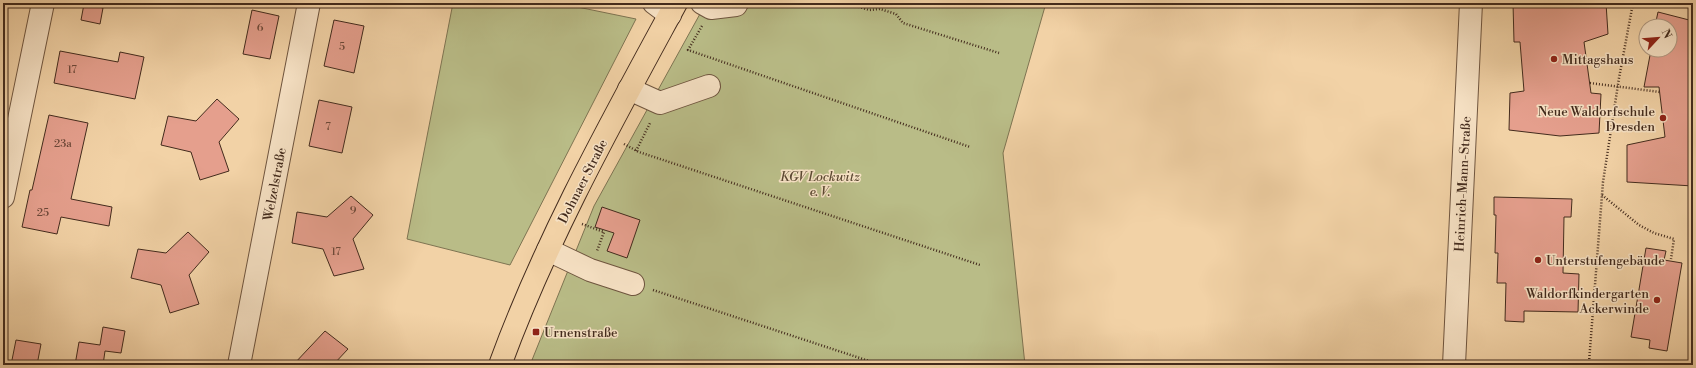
<svg xmlns="http://www.w3.org/2000/svg" width="1696" height="368" font-family="'Libre Bodoni',serif">
<style>
.green{fill:#b9bc87;stroke:#7e7452}
.building{fill:#e59f8d;stroke:#432b1d}
.lines{fill:none;stroke-linecap:round;stroke-linejoin:round}
.minor-casing{stroke:#6f553f;stroke-width:24}
.major-casing{stroke:#432b1d;stroke-width:24}
.path{stroke:#432b1d;stroke-width:2.5;stroke-dasharray:1 2;stroke-linecap:butt}
.minor{stroke:#f7e2c5;stroke-width:22}
.major{stroke:#f2d2a6;stroke-width:22}
.poi-dot{fill:#8f2418;stroke:#f7e2c5;stroke-width:1.5}
.labels{text-anchor:middle;stroke-width:3;stroke-linejoin:round;paint-order:stroke}
.number-label{font-size:11px;fill:#6c4839}
.poi-label{font-size:13px;fill:#432b1d;stroke:#f7e2c5;text-anchor:start}
.park-label{font-size:13px;font-style:italic;fill:#5b4832;stroke:#f7e2c5}
.street-label{font-size:13px;fill:#432b1d;stroke:#f7e2c5}
</style>
<rect width="100%" height="100%" fill="#f2d2a6"/>
<filter id="stains"><feTurbulence type="fractalNoise" baseFrequency=".005" numOctaves="4"/><feColorMatrix values="0 0 0 0 .2 0 0 0 0 .09 0 0 0 0 .02 0 0 0 .5 -.17"/></filter>
<radialGradient id="worn" r=".72"><stop offset=".6" stop-color="#630" stop-opacity="0"/><stop offset="1" stop-color="#630" stop-opacity=".3"/></radialGradient>
<g class="green">
<path d="M453,3H558L636,19L510,265L407,239Z"/>
<path d="M706,3H1046L1003,153L1025,365H530L594,206Z"/>
</g>
<g class="building">
<path d="M1513,3H1606L1608,34L1584,42L1591,93L1601,94L1599,133L1560,136L1509,130L1510,93L1524,91L1520,42H1514Z"/>
<path d="M84,4L103,8L100,24L81,20Z"/>
<path d="M252,10L279,16L270,59L243,54Z"/>
<path d="M1658,12L1693,21V186L1627,182V145L1665,137L1659,87H1644L1651,50H1670V26H1655Z"/>
<path d="M334,20L364,26L354,73L324,66Z"/>
<path d="M60,51L118,62L120,52L144,57L135,99L54,83Z"/>
<path d="M217,99L239,119L219,142L229,171L200,180L191,152L161,145L168,116L196,121Z"/>
<path d="M319,100L352,107L342,153L309,146Z"/>
<path d="M49,115L88,123L71,199L112,207L109,226L61,217L57,234L22,227L30,190H32Z"/>
<path d="M351,196L373,215L353,239L364,269L334,276L323,249L292,243L297,212L327,217Z"/>
<path d="M1494,197L1572,199L1571,217H1564L1563,273L1579,274L1578,312L1524,311V322L1505,321L1506,283H1497L1498,253H1495L1496,215H1494Z"/>
<path d="M602,207L640,220L627,258L607,251L614,233L595,227Z"/>
<path d="M188,232L209,252L189,275L199,304L170,313L161,285L131,278L138,249L166,253Z"/>
<path d="M1646,248L1666,251L1664,260L1682,263L1667,351L1649,348L1650,340L1631,337Z"/>
<path d="M103,327L125,331L121,353L105,351L103,365H75L79,342L100,345Z"/>
<path d="M325,331L348,349L333,365H293Z"/>
<path d="M16,340L41,344L37,365H11Z"/>
</g>
<g class="lines">
<defs>
<g id="minor">
<path d="M654,3L670,15"/>
<path d="M702,3L711,8L736,5L737,3"/>
<path d="M629,89L660,103L709,86"/>
<path d="M3,197L43,3"/>
<path d="M548,250L590,270L633,284"/>
<path d="M239,365L309,3"/>
<path d="M1454,365L1471,3"/>
</g>
<path id="major" d="M500,365C546,239 612,121 676,3"/>
</defs>
<use href="#minor" class="minor-casing"/>
<use href="#major" class="major-casing"/>
<g class="path">
<path d="M847,3L869,10L880,9L896,14L903,23L999,53"/>
<path d="M702,26L688,50L970,147"/>
<path d="M1590,83L1660,92"/>
<path d="M624,144L639,152L980,265"/>
<path d="M636,151L650,123"/>
<path d="M1602,195L1639,225L1654,233L1674,239L1671,259"/>
<path d="M582,224L604,232L597,251"/>
<path d="M653,290L881,365"/>
<path d="M1589,362L1603,182L1619,78L1633,3"/>
</g>
<use href="#minor" class="minor"/>
<use href="#major" class="major"/>
</g>
<g class="poi-dot">
<circle cx="1554" cy="59" r="4"/>
<circle cx="1663" cy="118" r="4"/>
<circle cx="1538" cy="260" r="4"/>
<circle cx="1657" cy="300" r="4"/>
<rect x="532" y="328" width="8" height="8" rx="2"/>
</g>
<g class="labels">
<g class="number-label">
<text x="260" y="31">6</text>
<text x="342" y="50">5</text>
<text x="72" y="73">17</text>
<text x="328" y="130">7</text>
<text x="63" y="147">23a</text>
<text x="353" y="214">9</text>
<text x="43" y="216">25</text>
<text x="336" y="255">17</text>
</g>
<g class="poi-label">
<text x="1562" y="64">Mittagshaus</text>
<text x="1655" y="116" text-anchor="end">Neue Waldorfschule<tspan x="1655" dy="15">Dresden</tspan></text>
<text x="1546" y="265">Unterstufengebäude</text>
<text x="1649" y="298" text-anchor="end">Waldorfkindergarten<tspan x="1649" dy="15">Ackerwinde</tspan></text>
<text x="544" y="337">Urnenstraße</text>
</g>
<g class="park-label">
<text x="820" y="181">KGV Lockwitz<tspan x="820" dy="15">e. V.</tspan></text>
</g>
<g class="street-label">
<text transform="translate(582 181) rotate(-63)" y="5">Dohnaer Straße</text>
<text transform="translate(274 184) rotate(-79)" y="5">Welzelstraße</text>
<text transform="translate(1462 184) rotate(-87)" y="5">Heinrich-Mann-Straße</text>
</g>
</g>
<rect width="1696" height="368" fill="none" stroke="#f2d2a6" stroke-width="16"/>
<rect x="4" y="4" width="1688" height="360" fill="none" stroke="#432b1d" stroke-width="2"/>
<rect x="8" y="8" width="1680" height="352" fill="none" stroke="#432b1d"/>
<g transform="translate(1658 38) rotate(64)"><circle r="19" fill="#f7e2c5" stroke="#af9982"/>
<path d="M0-3L7 15L0 10L-7 15Z" fill="#8f2418"/>
<text y="-6" font-size="11" font-weight="bold" text-anchor="middle" fill="#432b1d">N</text>
</g>
<rect width="100%" height="100%" filter="url(#stains)"/>
<rect width="100%" height="100%" fill="url(#worn)"/>
</svg>
